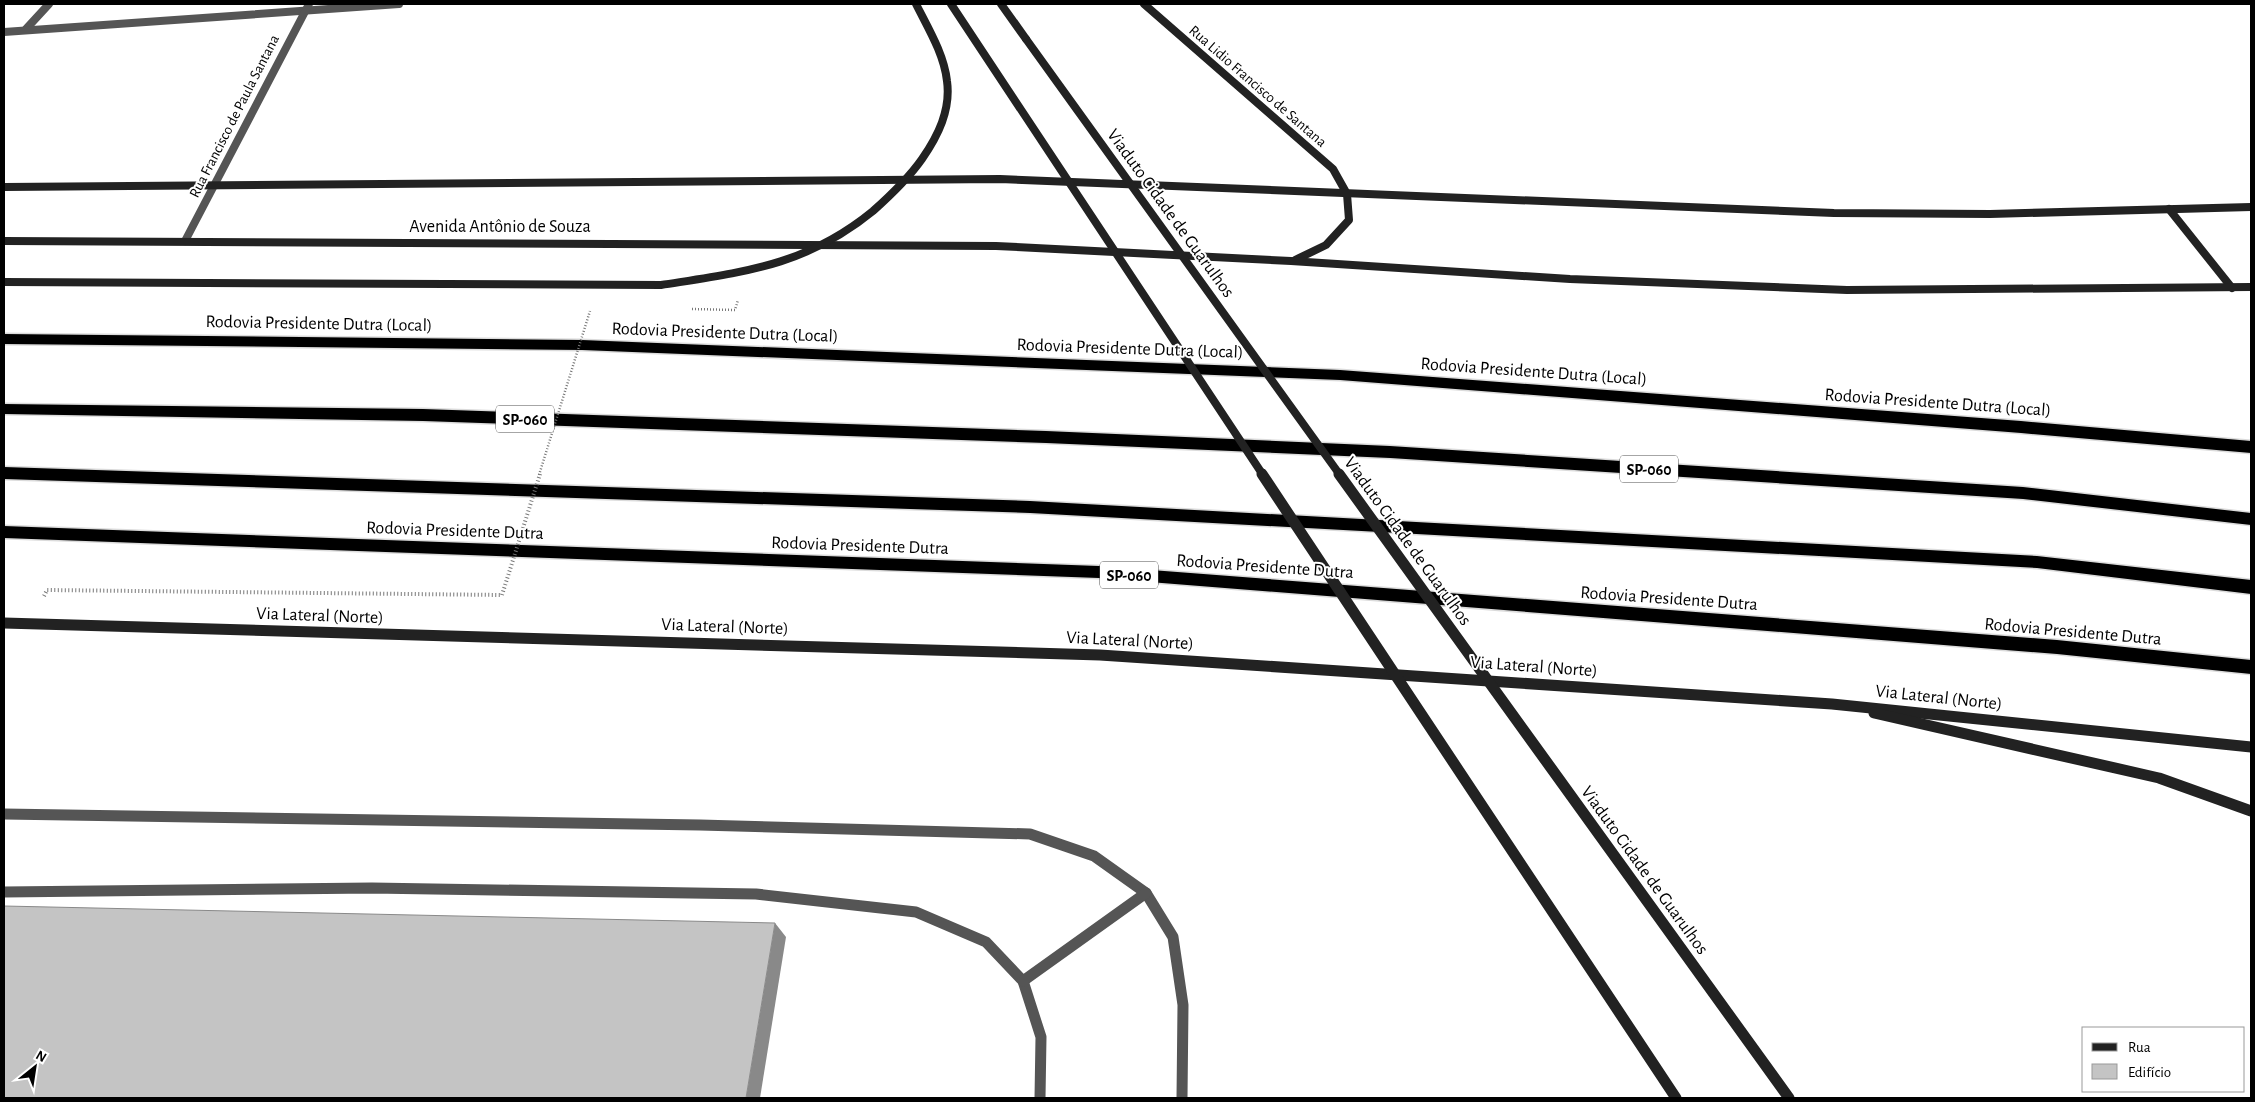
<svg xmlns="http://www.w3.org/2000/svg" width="2255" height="1102" font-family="'Alegreya Sans',sans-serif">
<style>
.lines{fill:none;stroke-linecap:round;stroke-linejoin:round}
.highway-casing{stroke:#dbdbdb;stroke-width:3}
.path-far1{stroke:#777;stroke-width:2.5;stroke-dasharray:1 2;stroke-linecap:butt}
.path{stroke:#777;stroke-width:4;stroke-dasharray:1 2.5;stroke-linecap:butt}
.lane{stroke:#555;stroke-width:11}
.street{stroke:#555;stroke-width:8}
.secondary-far1{stroke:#222;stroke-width:8}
.secondary{stroke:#222;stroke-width:11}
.highway{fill:#000;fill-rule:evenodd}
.path-bridge-far1{stroke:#777;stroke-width:2.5;stroke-dasharray:1 2;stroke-linecap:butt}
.path-bridge{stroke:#777;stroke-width:4;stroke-dasharray:1 2.5;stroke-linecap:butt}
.secondary-bridge-far1{stroke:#222;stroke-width:8}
.secondary-bridge{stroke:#222;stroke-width:11}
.shaded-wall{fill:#898989}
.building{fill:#c4c4c4;stroke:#898989}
.labels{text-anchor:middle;stroke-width:4;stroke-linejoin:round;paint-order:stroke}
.far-street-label{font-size:15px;fill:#000;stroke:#fff}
.shield{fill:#fff;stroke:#4c4c4c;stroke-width:1}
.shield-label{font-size:16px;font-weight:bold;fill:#000}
.street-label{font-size:18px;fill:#000;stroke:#fff}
</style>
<rect width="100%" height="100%" fill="#fff"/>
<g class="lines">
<defs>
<g id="highway">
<path d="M4,334L582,340L1340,370L2021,421L2251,441V453L2021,433L1340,380L582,350L4,344Z"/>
<path d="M4,404L423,409L1046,431L1390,446L2023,487L2251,513V525L2023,499L1390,458L1046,443L423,421L4,414Z"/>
<path d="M4,467L1030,501L2037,556L2251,580V594L2037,568L1030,513L4,479Z"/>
<path d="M4,526L1099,566L2057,640L2251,660V674L2057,654L1099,578L4,538Z"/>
</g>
</defs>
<use href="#highway" class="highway-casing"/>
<path class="path-far1" d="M692,309L735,310L738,300"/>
<path class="path" d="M44,596L47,590L502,595"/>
<g class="lane">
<path d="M4,814L700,825L1030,834L1094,856L1146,893L1173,937L1183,1005L1182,1098"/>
<path d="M4,892L372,888L756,894L916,912L986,942L1023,981L1041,1037L1040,1098"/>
<path d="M1023,981L1146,893"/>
</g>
<g class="street">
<path d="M26,29L49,4"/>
<path d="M4,32L399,4"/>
<path d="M185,241L309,4"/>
</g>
<g class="secondary-far1">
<path d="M1001,4L1026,39"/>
<path d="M1144,4L1333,169L1347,194L1349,220L1326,245L1295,260"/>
<path d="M4,187L1000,179L1834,213L1990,214L2251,207"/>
<path d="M2169,209L2232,288"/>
<path d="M4,241L996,246L1291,261L1570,279L1847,290L2251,287"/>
</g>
<g class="secondary">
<path d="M4,623L1100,655L1832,704L2251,747"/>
<path d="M1874,713L2159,778L2251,811"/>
</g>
<use href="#highway" class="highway"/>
<path class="path-bridge-far1" d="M539,475L590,311"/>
<path class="path-bridge" d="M502,595L540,474"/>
<g class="secondary-bridge-far1">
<path d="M951,4L1263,475"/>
<path d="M1026,39L1340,475"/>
<path d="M4,282L661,285C743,272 806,266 873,211C891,195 908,179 922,159C938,136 951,110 947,81C944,54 928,28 916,4"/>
</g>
<g class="secondary-bridge">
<path d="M1262,474L1676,1098"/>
<path d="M1339,474L1789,1098"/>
</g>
</g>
<path class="shaded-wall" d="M775,923L786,937L760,1098H746Z"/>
<path class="building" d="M4,906L775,923L746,1098H4Z"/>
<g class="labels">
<g class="far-street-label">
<text transform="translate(1258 86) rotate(41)" y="5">Rua Lidio Francisco de Santana</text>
<text transform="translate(234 116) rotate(-63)" y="5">Rua Francisco de Paula Santana</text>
</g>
<g class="shield">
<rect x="496" y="405.5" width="58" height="27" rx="4"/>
<rect x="1620" y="455.5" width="58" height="27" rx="4"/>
<rect x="1100" y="561.5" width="58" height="27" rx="4"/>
</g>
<g class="shield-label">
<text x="525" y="425">SP-060</text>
<text x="1649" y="475">SP-060</text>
<text x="1129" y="581">SP-060</text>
</g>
<g class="street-label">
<text transform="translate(1171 213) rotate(54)" y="6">Viaduto Cidade de Guarulhos</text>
<text x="500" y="232">Avenida Antônio de Souza</text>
<text transform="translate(319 323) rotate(1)" y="6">Rodovia Presidente Dutra (Local)</text>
<text transform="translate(725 332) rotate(2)" y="6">Rodovia Presidente Dutra (Local)</text>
<text transform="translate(1130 348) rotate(2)" y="6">Rodovia Presidente Dutra (Local)</text>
<text transform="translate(1534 371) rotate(4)" y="6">Rodovia Presidente Dutra (Local)</text>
<text transform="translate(1938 402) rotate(4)" y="6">Rodovia Presidente Dutra (Local)</text>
<text transform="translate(455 530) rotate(2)" y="6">Rodovia Presidente Dutra</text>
<text transform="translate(1408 541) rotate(54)" y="6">Viaduto Cidade de Guarulhos</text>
<text transform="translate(860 545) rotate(2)" y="6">Rodovia Presidente Dutra</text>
<text transform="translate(1265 566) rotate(4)" y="6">Rodovia Presidente Dutra</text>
<text transform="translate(1669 598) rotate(4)" y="6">Rodovia Presidente Dutra</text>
<text transform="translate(320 615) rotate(2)" y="6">Via Lateral (Norte)</text>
<text transform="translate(725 626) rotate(2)" y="6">Via Lateral (Norte)</text>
<text transform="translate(2073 631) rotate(5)" y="6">Rodovia Presidente Dutra</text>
<text transform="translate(1130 640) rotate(3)" y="6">Via Lateral (Norte)</text>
<text transform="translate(1534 666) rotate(4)" y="6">Via Lateral (Norte)</text>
<text transform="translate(1939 697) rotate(6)" y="6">Via Lateral (Norte)</text>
<text transform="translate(1645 870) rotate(54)" y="6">Viaduto Cidade de Guarulhos</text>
</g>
</g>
<rect width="2255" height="1102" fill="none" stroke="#000000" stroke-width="10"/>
<rect x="2082" y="1027" width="162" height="65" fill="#ffffff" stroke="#999999"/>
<rect x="2092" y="1043" width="25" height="8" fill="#222222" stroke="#999999"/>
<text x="2128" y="1052" font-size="15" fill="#000000">Rua</text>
<rect x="2092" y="1064" width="25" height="15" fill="#c4c4c4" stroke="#999999"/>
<text x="2128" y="1077" font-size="15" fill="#000000">Edifício</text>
<g transform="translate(35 1067) rotate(30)" stroke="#ffffff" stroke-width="4" paint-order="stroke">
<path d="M0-4L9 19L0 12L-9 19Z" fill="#000000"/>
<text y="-8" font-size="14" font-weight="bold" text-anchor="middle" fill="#000000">N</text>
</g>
</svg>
